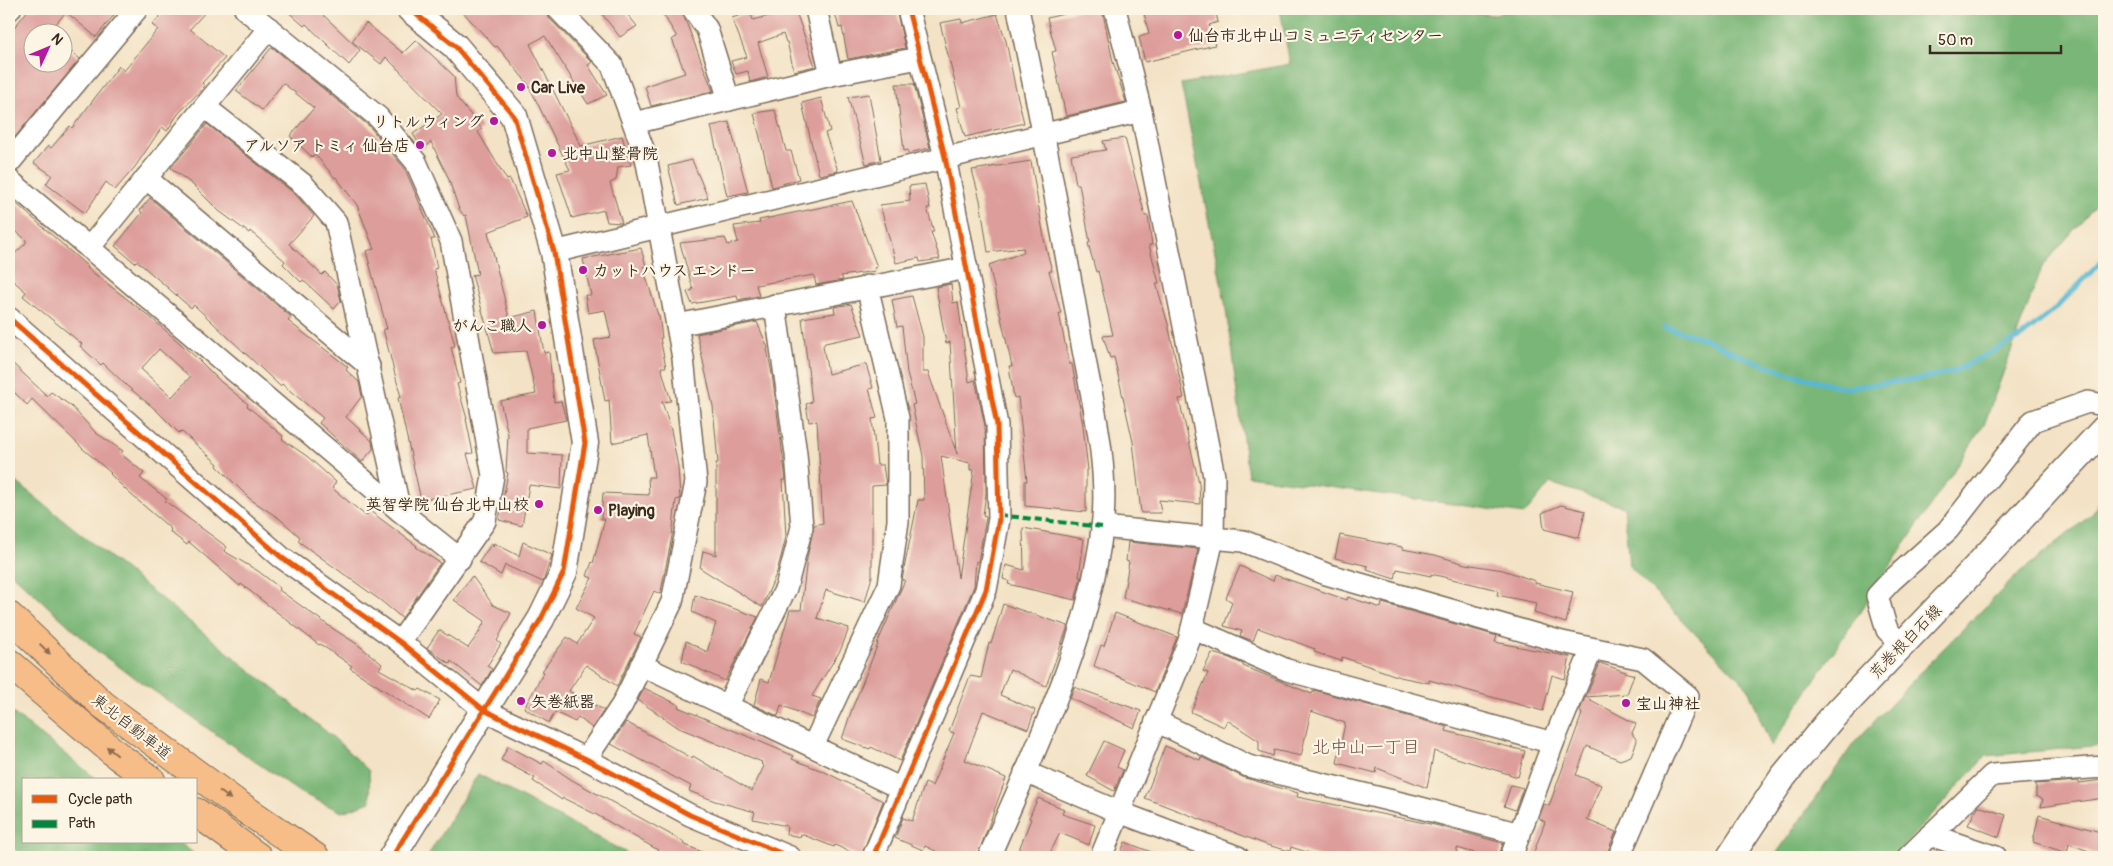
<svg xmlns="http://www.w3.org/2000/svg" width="2113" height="866" font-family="Pangolin,'Klee One',sans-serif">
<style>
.forest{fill:#7ab677;stroke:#5a704a}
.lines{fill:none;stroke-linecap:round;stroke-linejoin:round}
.stream{stroke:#54b7d2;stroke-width:5}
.building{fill:#dd9e9b;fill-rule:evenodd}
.minor-casing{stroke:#7b6a58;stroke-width:24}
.tertiary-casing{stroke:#7b6a58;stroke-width:29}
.motorway-casing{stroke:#7b6a58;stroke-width:30}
.minor{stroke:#fff;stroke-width:21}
.tertiary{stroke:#fff;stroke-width:26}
.motorway{stroke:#f7bd88;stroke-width:28}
.quiet{stroke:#00873e;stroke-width:4;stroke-dasharray:8 4;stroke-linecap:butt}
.cycleway-casing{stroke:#fcf5e5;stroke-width:8}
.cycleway{stroke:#e8590c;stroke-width:5}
.oneway{fill:#906c4e}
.poi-dot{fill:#b5179e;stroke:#fcf5e5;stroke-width:2}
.labels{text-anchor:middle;stroke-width:4.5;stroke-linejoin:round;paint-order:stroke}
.poi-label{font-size:16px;font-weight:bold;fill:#3b2a1e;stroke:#fcf5e5;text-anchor:start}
.street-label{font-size:16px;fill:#3b2a1e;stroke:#fcf5e5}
.neighbourhood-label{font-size:18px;fill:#74534a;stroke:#fcf5e5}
</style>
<rect width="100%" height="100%" fill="#fcf5e5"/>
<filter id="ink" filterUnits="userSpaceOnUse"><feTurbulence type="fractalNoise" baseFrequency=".02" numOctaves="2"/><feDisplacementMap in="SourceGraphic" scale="10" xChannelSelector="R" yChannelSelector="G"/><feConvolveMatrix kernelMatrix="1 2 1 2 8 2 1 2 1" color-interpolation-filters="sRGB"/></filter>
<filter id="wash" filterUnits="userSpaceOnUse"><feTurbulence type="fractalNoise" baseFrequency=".0096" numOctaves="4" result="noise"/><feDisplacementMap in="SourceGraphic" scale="20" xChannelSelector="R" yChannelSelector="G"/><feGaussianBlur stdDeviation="1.12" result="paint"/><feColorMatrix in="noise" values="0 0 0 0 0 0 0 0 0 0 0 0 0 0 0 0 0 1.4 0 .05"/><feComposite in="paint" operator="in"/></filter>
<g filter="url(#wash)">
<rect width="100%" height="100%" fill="#f3e2c5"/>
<g class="forest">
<path d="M1280,9H1436L1496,15L1509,9H2104V195L2042,267L1984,425L1771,746L1748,688L1629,566L1624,507L1550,483L1525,514L1248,476L1225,302L1181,84L1290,64Z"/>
<path d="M9,476L334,738L369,771L370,802L342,812L299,792L98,652L9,571Z"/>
<path d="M2104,493V745L1986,756L1893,857H1774L1854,743L1934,658L2016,576L2092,514Z"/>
<path d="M9,710L98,780H24V842H179L198,857H24L9,844Z"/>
<path d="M478,774L634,857H427Z"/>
</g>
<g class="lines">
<path class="stream" d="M1664,327L1706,339L1743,357L1794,375L1845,388L1918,379L1953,372L2022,336L2053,311L2104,259"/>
</g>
<g id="blocks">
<g class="building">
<path d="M29,9H119L96,37L66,12L49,32H32V62H62V44L80,59L9,144V34Z"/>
<path d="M166,9H208L190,29L225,58L202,83L205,86L178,114L167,131L162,127L135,167L115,190L106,182L85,213L46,184L52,175L34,163L48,146L51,148L70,126L72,128L119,66L124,71L158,29L152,25Z"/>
<path d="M285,9H317L360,50L349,65L306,24L304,26Z"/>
<path d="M460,9H545L549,18L592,62L588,65L607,95L588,104L545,36L530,44L581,146L622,136L631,165L618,167L616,180L610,183L622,223L607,222L604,210L572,218L557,173L570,170L528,84L497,46L495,47Z"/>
<path d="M598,9H623L637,26L620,37Z"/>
<path d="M660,9H681L713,91L651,106L645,86L685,73L672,39L677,37Z"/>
<path d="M795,9L815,66L794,71L787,42H786L783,34L758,43L768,77L750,82L748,71L736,74L731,61L747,57L732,18L750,12L753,20Z"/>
<path d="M834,9H896L905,48L848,59L842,27L839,28Z"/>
<path d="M1084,9H1102L1113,62L1126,102L1066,116L1052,52L1056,51L1047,18Z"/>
<path d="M1143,9H1215L1218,22L1209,25L1215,45L1145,62L1139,37L1149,34Z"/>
<path d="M997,14L1006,41L1015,86L1024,123L965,137L957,108L961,107L940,23L961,19L962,23Z"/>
<path d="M366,23L403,53L416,40L454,76L456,97L482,129L478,132L507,180L510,179L527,217L488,232L509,318L537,311L544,353L549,352L554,402L561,401L566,420L527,428V453L562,455L561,489L529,485L522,526L499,520L508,473L506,472L508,434L500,401L536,394L526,351L494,353L472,275L478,274L466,215L464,216L459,209L448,177L431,142L422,149L413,134L442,114L386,57L381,64L352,41Z"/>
<path d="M272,47L369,126L405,169L435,239H431L437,268L434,269L455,346L451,347L460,383L457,384L467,419H466L473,453L467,454L477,489L421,500L398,398L401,397L383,329H387L366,251L374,249L357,205L336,177L335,178L315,154L312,157L290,136L314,108L283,83L262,110L236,91Z"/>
<path d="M896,84H914L930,148L908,153V150L904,151Z"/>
<path d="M869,94L881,160L866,164L848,97Z"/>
<path d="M821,98L830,131L825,133L838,171L819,175L802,103Z"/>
<path d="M775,110L786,151H791L799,179L772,187L754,113Z"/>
<path d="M729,122L748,192L727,196L711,126Z"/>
<path d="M207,124L295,194L314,216L289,244L322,275L325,272L337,285L341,301L334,309L303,280L301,282L283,264L285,261L250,231L249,233L219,211L193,185L171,168Z"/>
<path d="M1125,138L1145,216H1148L1152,245H1149L1159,283H1156L1168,324L1184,398L1179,399L1199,483L1200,504L1159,500L1161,513H1141L1133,442L1114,357L1110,358L1103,336L1113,335L1098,271L1096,272L1088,243L1090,242L1079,184H1076L1071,155L1106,150L1103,141Z"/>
<path d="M692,160L708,198L678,205L668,166Z"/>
<path d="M1031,161L1045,244L1052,271H1049L1061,313H1059L1069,364H1072L1083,426L1088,470H1086V512L1025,506V481H1027L1018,397L1014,398L1009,366H1012L989,265L1024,252L1023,248L988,252L980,200L972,170Z"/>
<path d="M925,184L930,208H927L934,232H931L940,259L920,262L919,258L896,263L880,205L910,201L909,186Z"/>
<path d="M9,197L88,267L87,268L149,316L197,358L221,382L248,404L247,406L283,436L282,439L308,457L336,482L332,488L366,516L370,511L417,546L416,547L440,563L402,618L380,600L298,541L300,537L280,519L250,499L217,466L218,464L181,431L179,433L155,409L128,387L103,363L101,365L80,346L82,344L23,296L26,292L9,277V259L26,243V240L9,225ZM159,349L190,377L172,397L141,369Z"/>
<path d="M150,198L291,317L288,321L348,367L346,370L359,382L362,396L346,417L372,441L373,449L362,462L319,423L323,418L282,384L280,386L194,305L191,308L137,261L135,263L115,246L142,213L140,210Z"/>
<path d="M852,201L877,267L874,268L875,271L841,276L843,280L816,285L814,275L756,285L759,296L738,300L737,296L692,304L687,292L693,290L680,243L725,238L728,245L738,242L734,226L760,223L759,220Z"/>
<path d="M641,248L646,266L643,267L658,315H659L662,338H660L666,367H661L671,401L662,402L671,430L678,467L680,499L676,500L672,536L661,591L660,594L654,591L634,634L641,637L617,686L586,665L569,691L604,710L592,728L578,717L575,722L555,712L549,723L524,708L544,672L542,671L567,637L577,644L594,618L576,608L592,578L587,576L592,562L593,563L605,519H601L603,493L649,495L648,477H654L648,435L612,443L609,400L605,401L594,340L611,337L605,310L588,313L585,295H591L583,259Z"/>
<path d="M951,284L953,303L958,302L969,382L975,380L985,426L986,493L983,515L986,516V518L978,562L976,561L974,586L900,761L871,747L870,749L842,739L852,709L878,644H877L905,580H902L905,564L918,500H924L923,456L912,405L915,404L907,373L902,326L897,327L892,300L912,296L923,337V372H928L957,454L950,342L946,343L936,287ZM941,456L970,463V470H974L958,578Z"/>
<path d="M851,304L863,335L825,343L823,346L828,374L866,364L873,388L869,389L877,418L872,419L877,465H883L886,485L872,486V576L865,602L826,590L817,618L849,628L841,649L812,696L821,699L812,718L781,705L778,716L754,705L761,679L769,682L790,610H801L807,558L814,525L823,523L817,421L809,422L806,404L812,402L802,318L835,313L834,307Z"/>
<path d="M757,322L768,348L767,349L772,374L786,480H783L786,537L777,572L762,607L700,568L703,551L716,555V463H718L713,406L697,334Z"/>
<path d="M9,360L47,396L51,392L71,406L96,433L123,451L121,454L144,473L140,478L167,499L165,501L227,547L224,551L258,571L280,588L279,590L332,628L357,644L382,664L379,669L418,691L420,689L440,700L429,719L350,668L352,666L320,644L319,645L241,584L240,586L189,542L187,545L170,532L171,529L128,492L110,474L111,473L82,448L32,399L27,405L9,387Z"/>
<path d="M1561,505L1585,511L1579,538L1544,529L1542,513Z"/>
<path d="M1023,528L1084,539L1079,577H1081L1075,600L1008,584L1009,581L1003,579L1006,565L1024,570Z"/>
<path d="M1340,535L1402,547V549L1435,555L1465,564L1503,570L1535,581V583L1573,592L1566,623L1534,613L1536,603L1497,595L1498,590L1431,574V576L1397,569L1395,579L1367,570L1368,566L1335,558Z"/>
<path d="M523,542L552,555L543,582L505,565L501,575L479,562L492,543L493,547L494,543L519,556Z"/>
<path d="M1128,542L1198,549L1182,614L1123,598L1129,562L1126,561Z"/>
<path d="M1240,566L1273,581L1275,575L1347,600L1348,597L1381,608L1382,603L1497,636L1495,642L1570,657L1565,679L1552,675L1543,711L1429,680V683L1400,677L1342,657L1341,661L1314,652L1315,649L1258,628L1253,641L1240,636L1242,631L1224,626L1232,602L1226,598Z"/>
<path d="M472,576L493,605L511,613L497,641L501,644L487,666L492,669L482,686L451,661L450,664L427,648L439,630L468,648L478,634L485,621L454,600Z"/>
<path d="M695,595L758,617L725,681L682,661L686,641L707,652L716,623L692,612Z"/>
<path d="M1003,604L1068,626L1046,686L1010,669L1000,695L1035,710L1028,729L983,711L965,760L1006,778L977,857H948L925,846L923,850L895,838L903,818L912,821L925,783L932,786L954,733L949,731L970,676L981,678L989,643L991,644Z"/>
<path d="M1115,613L1177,637L1155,692L1094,666L1101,645L1104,646Z"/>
<path d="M1212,653L1227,657L1243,664V666L1312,694L1314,690L1447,727L1446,731L1525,751L1518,777L1434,751L1427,788L1377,768L1376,773L1337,763L1345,723L1311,711L1301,756L1274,750L1273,756L1259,751V741L1227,720L1224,727L1191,712L1208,673L1203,671Z"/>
<path d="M1600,663L1634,675L1627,694L1586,697Z"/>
<path d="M1074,687L1141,711L1134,728L1070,698Z"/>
<path d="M644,688L679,705L678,707L794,756L792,759L825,772L883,801L861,857L835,845L834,847L801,834L800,837L786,834L787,826L753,819L755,812L715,801L689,791L691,786L611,744L626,722L692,758L693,756L752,791L764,766L761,764L762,762L679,728L638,700Z"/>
<path d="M1585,697L1636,724L1632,733L1637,741L1631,756L1620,760L1587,746L1576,775L1601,785L1587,820L1616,832L1605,857H1532L1545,822L1539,818L1544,804L1549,806L1582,714L1580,711Z"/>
<path d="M1104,741L1124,750L1117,767L1123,770L1114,791L1087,776Z"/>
<path d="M508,746L542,764L544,761L572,780L684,842L683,844L714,857H670L597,815L563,798L562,800L533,781L535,778L501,760Z"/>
<path d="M1165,746L1200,760L1201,757L1245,778L1298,793L1297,797L1435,825L1503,843L1499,857H1489L1457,848L1456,857H1322L1291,847L1290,851L1267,845L1145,798Z"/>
<path d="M2104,780V798L2041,807L2043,799L2036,796V784L2078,781L2079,783Z"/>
<path d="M1511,785L1523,788L1515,810L1504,806Z"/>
<path d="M1038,798L1064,809L1062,814L1095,825L1089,845L1060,833L1048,857H1016L1031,819L1029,818Z"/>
<path d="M1978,806L2006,815L1999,837L1968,825Z"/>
<path d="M2039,815L2104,833L2100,855L2069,844L2067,853L2033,842Z"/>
<path d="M1125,842L1162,856V857H1119Z"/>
</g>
</g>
</g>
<g filter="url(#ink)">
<use href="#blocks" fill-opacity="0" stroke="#7b6a58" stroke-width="1"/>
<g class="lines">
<defs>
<g id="minor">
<path d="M245,9L378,117L416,162L451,241L493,476L485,521L400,642"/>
<path d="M558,9L612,65L646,157L683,358L696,482L672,602L622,705L586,759"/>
<path d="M693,9L707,29L729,100"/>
<path d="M816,9L831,75"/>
<path d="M9,10L10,9"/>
<path d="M205,107L304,185L336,222L400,511"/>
<path d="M634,123L831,75L919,58"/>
<path d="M9,163L137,9"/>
<path d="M146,178L369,366"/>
<path d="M9,180L400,511L460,559"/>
<path d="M89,248L269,28"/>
<path d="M554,252L1141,111"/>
<path d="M9,318L281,557L400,642L484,710L586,759L690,815L790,857"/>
<path d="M677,325L967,268"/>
<path d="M1102,527L1243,541L1326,574L1562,642L1643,659L1688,696L1619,857"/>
<path d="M1192,628L1287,670L1553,743"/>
<path d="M1902,645L1887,630L1877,596L1891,581L1948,530L2033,421L2088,402L2104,405"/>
<path d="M641,665L902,789"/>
<path d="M727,706L786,588L802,527L796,454L775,305"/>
<path d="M1156,721L1248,766L1413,806L1520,834"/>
<path d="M813,746L889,585L898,521V418L867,286"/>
<path d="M1025,772L1119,812L1238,857"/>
<path d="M1930,835L1996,857"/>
<path d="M873,857L986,590L999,519L997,425L945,157L908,9"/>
<path d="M989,857C1034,752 1088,643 1102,529C1110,464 1091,397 1080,333C1061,225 1041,117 1018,9"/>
<path d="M1101,857L1189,641L1213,539L1214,476L1141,111L1115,9"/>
<path d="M1511,857L1553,743L1592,649"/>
<path d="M1908,857L1992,775L2104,767"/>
</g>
<g id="tertiary">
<path d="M392,857L541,619L564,572L585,443L554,252L514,116L455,46L410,9"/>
<path d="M1730,857L1783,777L1830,720L1964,580L2104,429"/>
</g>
<g id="motorway">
<path d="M9,616L102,704L236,803L315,857"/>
<path d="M9,663L118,756L151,780"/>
<path d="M196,812L258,857"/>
</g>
</defs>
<use href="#minor" class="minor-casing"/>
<use href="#tertiary" class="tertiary-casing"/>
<use href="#motorway" class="motorway-casing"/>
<use href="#minor" class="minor"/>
<use href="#tertiary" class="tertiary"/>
<use href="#motorway" class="motorway"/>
<path class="quiet" d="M999,515L1102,527"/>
<defs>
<g id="cycleway">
<path d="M9,318L281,557L400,642L484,710L586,759L690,815L790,857"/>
<path d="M392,857L541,619L564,572L585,443L554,252L514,116L455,46L410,9"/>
<path d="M873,857L986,590L999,519L997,425L945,157L908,9"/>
</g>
</defs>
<use href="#cycleway" class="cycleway-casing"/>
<use href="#cycleway" class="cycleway"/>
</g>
<defs><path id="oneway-solid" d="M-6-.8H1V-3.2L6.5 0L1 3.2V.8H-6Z" transform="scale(1.25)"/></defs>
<g class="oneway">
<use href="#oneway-solid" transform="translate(45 649) rotate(44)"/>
<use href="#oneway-solid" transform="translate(112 751) rotate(-140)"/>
<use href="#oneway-solid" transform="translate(225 795) rotate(36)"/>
</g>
</g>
<g class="poi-dot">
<circle cx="1178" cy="35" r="5"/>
<circle cx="521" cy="87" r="5"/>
<circle cx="494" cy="121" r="5"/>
<circle cx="420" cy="145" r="5"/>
<circle cx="552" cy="153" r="5"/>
<circle cx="583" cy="270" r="5"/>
<circle cx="542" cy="325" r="5"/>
<circle cx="539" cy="504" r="5"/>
<circle cx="598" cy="510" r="5"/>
<circle cx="521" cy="701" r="5"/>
<circle cx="1626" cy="703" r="5"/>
</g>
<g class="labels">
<g class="poi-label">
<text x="1188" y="41">仙台市北中山コミュニティセンター</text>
<text x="531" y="93">Car Live</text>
<text x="484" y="127" text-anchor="end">リトルウィング</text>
<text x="410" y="151" text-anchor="end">アルソア トミィ 仙台店</text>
<text x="562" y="159">北中山整骨院</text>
<text x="593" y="276">カットハウス エンドー</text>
<text x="532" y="331" text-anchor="end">がんこ職人</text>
<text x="529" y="510" text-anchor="end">英智学院 仙台北中山校</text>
<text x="608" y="516">Playing</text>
<text x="531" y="707">矢巻紙器</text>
<text x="1636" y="709">宝山神社</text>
</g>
<g class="street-label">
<text transform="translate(1905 641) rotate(-46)" y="6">荒巻根白石線</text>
<text transform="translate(132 726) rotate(38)" y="6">東北自動車道</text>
</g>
<g class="neighbourhood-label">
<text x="1366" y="753">北中山一丁目</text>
</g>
</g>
<rect width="2113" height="866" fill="none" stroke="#fcf5e5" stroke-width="30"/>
<rect x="22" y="778" width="175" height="65" fill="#fcf5e5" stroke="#afa495"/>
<rect x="32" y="795" width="25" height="8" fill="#e8590c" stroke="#afa495"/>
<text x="68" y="804" font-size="15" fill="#3b2a1e">Cycle path</text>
<rect x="32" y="820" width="25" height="8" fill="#00873e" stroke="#afa495"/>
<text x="68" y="828" font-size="15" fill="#3b2a1e">Path</text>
<g transform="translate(48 48) rotate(46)"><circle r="24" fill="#fcf5e5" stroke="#afa495"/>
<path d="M0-4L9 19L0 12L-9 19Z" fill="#b5179e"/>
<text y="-8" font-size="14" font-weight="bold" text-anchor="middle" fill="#3b2a1e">N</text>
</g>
<path d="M1930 45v8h131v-8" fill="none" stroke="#3b2a1e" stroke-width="2.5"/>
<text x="1938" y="45" font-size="15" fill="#3b2a1e" stroke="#fcf5e5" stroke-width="4" paint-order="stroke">50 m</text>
</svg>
